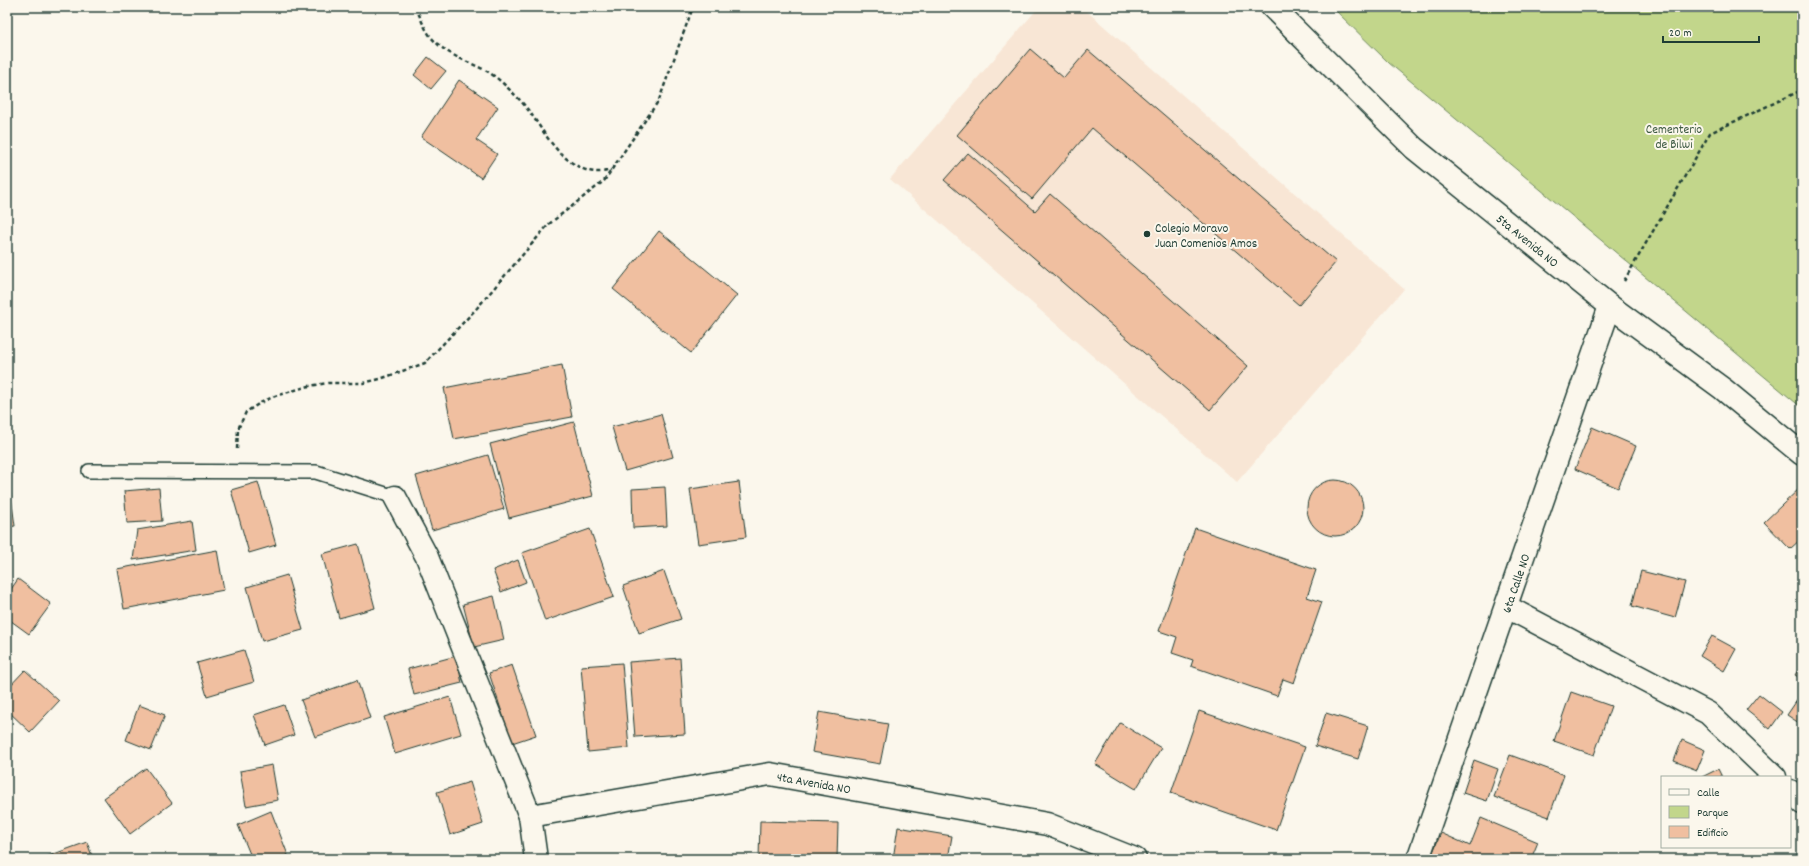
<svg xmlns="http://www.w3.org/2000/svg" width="1809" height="866" font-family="Dekko,sans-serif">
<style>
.built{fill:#f8e6d5}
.green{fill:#c2d68b;stroke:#708a60}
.building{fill:#f0bfa0;stroke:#1f3d34}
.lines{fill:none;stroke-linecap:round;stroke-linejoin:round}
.service-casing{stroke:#1f3d34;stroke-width:16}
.minor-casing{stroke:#1f3d34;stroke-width:25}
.path{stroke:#1f3d34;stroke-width:2.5;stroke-dasharray:4 3;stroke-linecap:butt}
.service{stroke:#fbf7ec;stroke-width:13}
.minor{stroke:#fbf7ec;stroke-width:22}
.poi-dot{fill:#1f3d34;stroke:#fbf7ec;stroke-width:1.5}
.labels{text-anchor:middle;stroke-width:4;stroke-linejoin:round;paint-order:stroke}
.park-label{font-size:13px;fill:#405c45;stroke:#fbf7ec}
.poi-label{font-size:13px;fill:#1f3d34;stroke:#fbf7ec;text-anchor:start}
.street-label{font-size:13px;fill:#1f3d34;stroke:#fbf7ec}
</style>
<rect width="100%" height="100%" fill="#fbf7ec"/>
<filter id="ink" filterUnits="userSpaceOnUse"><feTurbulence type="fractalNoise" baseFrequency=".025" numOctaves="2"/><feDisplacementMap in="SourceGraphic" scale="8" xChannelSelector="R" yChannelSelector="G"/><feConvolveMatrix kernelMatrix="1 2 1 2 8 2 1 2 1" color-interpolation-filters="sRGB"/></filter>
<g filter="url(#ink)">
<path class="built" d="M1039,7H1082L1404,289L1237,482L890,179Z"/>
<path class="green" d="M1332,7H1802V408L1389,63Z"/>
<g class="building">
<path d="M1030,49L1064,78L1088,50L1336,262L1299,305L1092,128L1032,199L957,135Z"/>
<path d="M428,57L446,71L431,89L414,75Z"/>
<path d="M459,80L498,107L476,140L497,154L481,178L421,137Z"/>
<path d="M968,153L1035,211L1050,194L1248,366L1210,410L944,180Z"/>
<path d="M659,231L737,295L691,353L613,289Z"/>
<path d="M562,365L572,417L454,439L444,388Z"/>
<path d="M661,414L673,457L625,471L612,427Z"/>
<path d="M574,422L593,496L509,518L490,444Z"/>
<path d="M1592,427L1636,446L1618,488L1575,469Z"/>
<path d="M488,455L504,509L432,530L416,476Z"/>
<path d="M7,467L15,526L7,527Z"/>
<circle cx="1335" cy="508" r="28"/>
<path d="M258,482L276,545L249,553L231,490Z"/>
<path d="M739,482L746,537L698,544L690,489Z"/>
<path d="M665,487L667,526L633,528L632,489Z"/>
<path d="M159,488L162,521L127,523L124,491Z"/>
<path d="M1800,488L1802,490V538L1790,549L1764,522Z"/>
<path d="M192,521L196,550L133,560L137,530Z"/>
<path d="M1195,528L1316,570L1307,597L1322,602L1294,683L1283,679L1277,696L1191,666L1193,660L1172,653L1177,637L1159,631Z"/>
<path d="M590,529L614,597L545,621L522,553Z"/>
<path d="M358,544L375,608L339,618L322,554Z"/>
<path d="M217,550L224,590L124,609L117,569Z"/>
<path d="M518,560L526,582L501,592L493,570Z"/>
<path d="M664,571L681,619L639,633L623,586Z"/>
<path d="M1641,571L1685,582L1675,618L1632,606Z"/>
<path d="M287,575L303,630L262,641L247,587Z"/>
<path d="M18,579L51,604L29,634L7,618V595Z"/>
<path d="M494,596L504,640L474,647L463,604Z"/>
<path d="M1712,636L1736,649L1724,671L1700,656Z"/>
<path d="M7,644L11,656L7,657Z"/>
<path d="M244,650L254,682L207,696L197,663Z"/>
<path d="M456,656L462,683L414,695L408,669Z"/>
<path d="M680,658L685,734L635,737L629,662Z"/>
<path d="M622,663L629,748L588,752L581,666Z"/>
<path d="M1802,664V679L1795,675Z"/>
<path d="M512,665L536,735L512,743L489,673Z"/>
<path d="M25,670L59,701L30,732L7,710V689Z"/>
<path d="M357,680L370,718L315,737L301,700Z"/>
<path d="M1571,692L1611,706L1594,755L1554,741Z"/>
<path d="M1802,693V725L1787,715Z"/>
<path d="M1759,694L1782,712L1770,729L1746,710Z"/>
<path d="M450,697L461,734L395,754L384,717Z"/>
<path d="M139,705L165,715L151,750L126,740Z"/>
<path d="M284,705L294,735L265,745L254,715Z"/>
<path d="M1199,711L1305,747L1276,830L1171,793Z"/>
<path d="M819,712L888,724L880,764L812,752Z"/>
<path d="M1326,713L1368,726L1358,759L1315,746Z"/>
<path d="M1120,723L1161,748L1136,789L1095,764Z"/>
<path d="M1682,740L1705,750L1697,770L1674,761Z"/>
<path d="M1510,755L1564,775L1549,817L1494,797Z"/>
<path d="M1474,760L1498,769L1487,801L1463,793Z"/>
<path d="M272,765L278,800L246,806L240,771Z"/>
<path d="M146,768L172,803L130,834L104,798Z"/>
<path d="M1718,769L1722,777H1702Z"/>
<path d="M470,782L483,824L450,835L437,792Z"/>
<path d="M271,811L288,855L279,859H252L238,825Z"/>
<path d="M1481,818L1538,842L1531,859H1430L1441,833L1470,846Z"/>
<path d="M760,821L838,823L837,859H759Z"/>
<path d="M898,827L952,836L948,859H893Z"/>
<path d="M87,842L93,859H40Z"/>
</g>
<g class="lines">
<defs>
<path id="service" d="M89,471L316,472L395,497"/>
<g id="minor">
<path d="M1272,7L1414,148L1610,306L1723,389L1802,454"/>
<path d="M395,497L427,557L530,816"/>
<path d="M1507,607L1708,713L1775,777"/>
<path d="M1790,791L1802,803"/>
<path d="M536,859L530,816L770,774L1047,824L1135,859"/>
<path d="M1418,859L1610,306"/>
</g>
</defs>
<use href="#service" class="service-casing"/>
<use href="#minor" class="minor-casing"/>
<g class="path">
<path d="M416,7C420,17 424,28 431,37C446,55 465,60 485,70C496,76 506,86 515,95C538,117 547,147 574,164C586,172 597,174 611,170"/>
<path d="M1624,281L1710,133L1802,90"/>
<path d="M237,449L238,429L246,412L260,403L275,396L309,386L328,383H363L380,379L425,363L477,308L549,224L604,181L659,100L693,7"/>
</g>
<use href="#service" class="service"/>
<use href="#minor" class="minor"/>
</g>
</g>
<circle class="poi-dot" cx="1147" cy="234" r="4"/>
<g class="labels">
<g class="park-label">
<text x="1674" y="133">Cementerio<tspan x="1674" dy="15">de Bilwi</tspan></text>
</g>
<g class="poi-label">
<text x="1155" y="232">Colegio Moravo<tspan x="1155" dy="15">Juan Comenios Amos</tspan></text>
</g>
<g class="street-label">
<text transform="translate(1528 240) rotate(39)" y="5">5ta Avenida NO</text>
<text transform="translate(1515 583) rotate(-71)" y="5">6ta Calle NO</text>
<text transform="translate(814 782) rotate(10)" y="5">4ta Avenida NO</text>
</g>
</g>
<rect width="1809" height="866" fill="none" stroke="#fbf7ec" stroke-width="24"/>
<rect x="12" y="12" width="1785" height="842" fill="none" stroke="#1f3d34" stroke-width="1.5" filter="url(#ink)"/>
<rect x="1661" y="776" width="130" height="72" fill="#fbf7ec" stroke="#a3ada2"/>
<rect x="1669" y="789" width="20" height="6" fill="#fbf7ec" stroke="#a3ada2"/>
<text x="1697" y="796" font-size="12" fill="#1f3d34">Calle</text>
<rect x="1669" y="806" width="20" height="12" fill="#c2d68b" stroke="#a3ada2"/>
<text x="1697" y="816" font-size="12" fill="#1f3d34">Parque</text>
<rect x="1669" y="826" width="20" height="12" fill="#f0bfa0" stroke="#a3ada2"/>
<text x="1697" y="836" font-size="12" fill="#1f3d34">Edificio</text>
<path d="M1663 36v6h96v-6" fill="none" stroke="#1f3d34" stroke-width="2"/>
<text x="1669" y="36" font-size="12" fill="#1f3d34" stroke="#fbf7ec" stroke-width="3" paint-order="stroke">20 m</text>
</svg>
